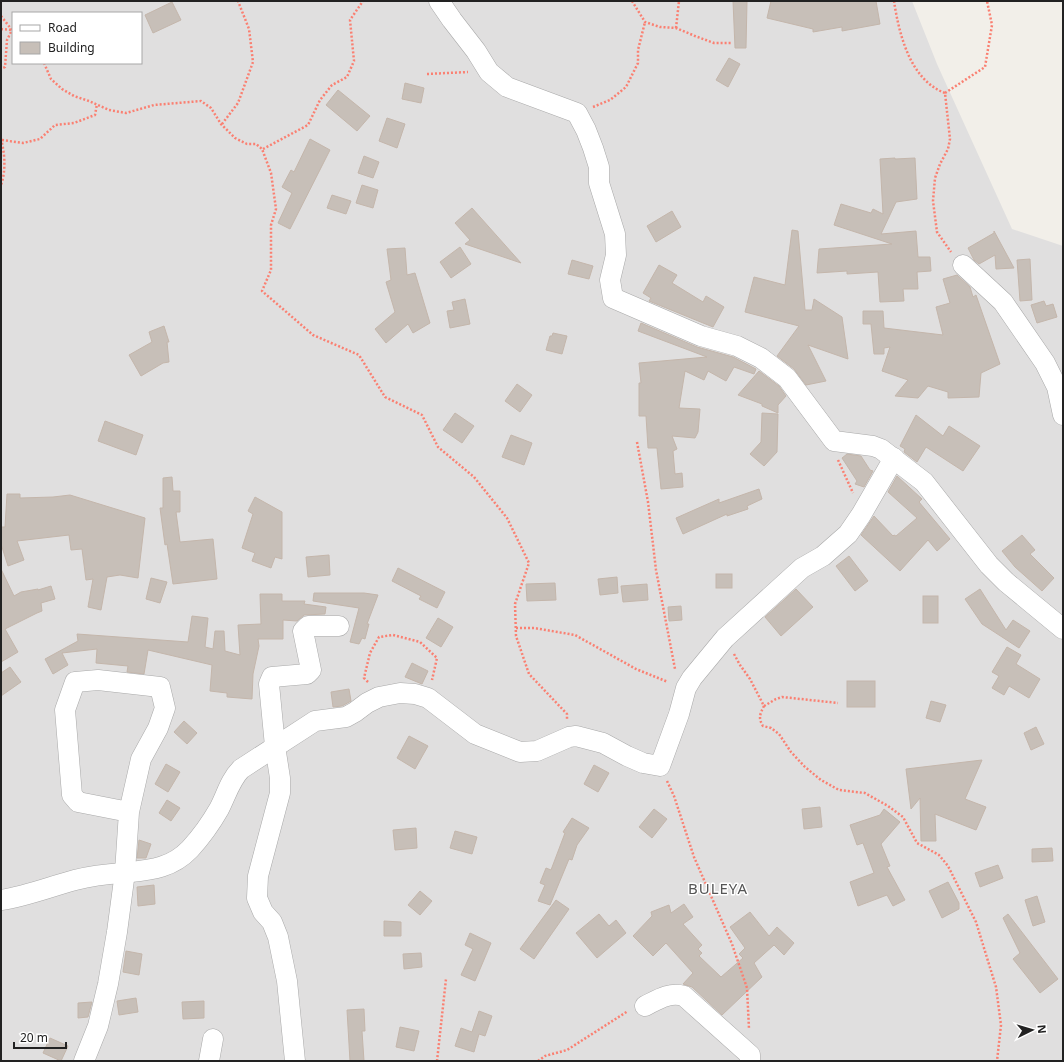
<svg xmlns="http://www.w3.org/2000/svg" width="1064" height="1062" font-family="'Noto Sans',sans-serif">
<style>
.residential{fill:#e0dfdf;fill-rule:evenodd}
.building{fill:#c7bfb8;stroke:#c4b6ab}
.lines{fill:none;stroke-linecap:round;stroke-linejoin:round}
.street-casing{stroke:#a9a9a9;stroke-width:21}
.path{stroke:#fa8072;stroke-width:2.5;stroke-dasharray:2 2;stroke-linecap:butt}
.street{stroke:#fff;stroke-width:20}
.labels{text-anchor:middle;stroke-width:3;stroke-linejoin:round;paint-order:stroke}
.quarter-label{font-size:15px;letter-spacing:1px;fill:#555;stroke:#fff}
</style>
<rect width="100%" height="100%" fill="#f2efe9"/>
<path class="residential" d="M1,1H912L937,64L1012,229L1063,246V1061H1ZM13,13H141V63H13Z"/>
<g class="building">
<path d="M733,1H747L746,48H735Z"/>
<path d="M771,1H876L880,24L842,31V27L813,32V29L767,18Z"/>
<path d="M172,2L181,20L153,33L145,15Z"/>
<path d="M729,58L740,64L728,87L716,80Z"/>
<path d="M405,83L424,88L421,103L402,99Z"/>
<path d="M338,90L370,116L357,131L326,105Z"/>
<path d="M387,118L405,124L397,148L379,141Z"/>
<path d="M310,139L330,150L290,229L278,223L292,193L282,187L291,170L294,172Z"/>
<path d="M364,156L379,162L373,178L358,173Z"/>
<path d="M895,158V159L915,158L917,199L896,202L881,234L916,231L918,257H930L931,271L917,272L918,289H903L904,301L880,302L878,272L847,274V271L817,273L819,249L892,244L834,225L841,204L871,213L873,209L883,214L880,159Z"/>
<path d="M362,185L378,190L373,208L356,203Z"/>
<path d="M332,195L351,201L346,214L327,208Z"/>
<path d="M472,208L521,263L465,244L470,240L455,223Z"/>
<path d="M672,211L681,227L656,242L647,226Z"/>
<path d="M792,230L798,231L805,310H812L814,299L842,317L848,359L808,345L826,381L806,385L794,369L777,356L799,326L745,312L754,277L785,285Z"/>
<path d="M994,231L1014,268L996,269L995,255L979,264L974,260L968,248L994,233Z"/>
<path d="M460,247L471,264L451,278L440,262Z"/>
<path d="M405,248L407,275L415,273L430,323L413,333L408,324L386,343L375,329L395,312L386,282L391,280L387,249Z"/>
<path d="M1030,259L1032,300L1020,301L1017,260Z"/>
<path d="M572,260L593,266L589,279L568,274Z"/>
<path d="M659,265L677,275L672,283L703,302L706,296L724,307L713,327L649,301L651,298L643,293Z"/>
<path d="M957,275L970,287L973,297L976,295L1000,364L981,373L979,397L948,398V392L928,386L918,398L895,396L908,380L882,371L890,347L884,348V354H874L871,324H863V311H883L884,328L943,335L936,307L950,303L943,279Z"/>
<path d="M465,299L470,324L450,328L447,311L454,310L452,302Z"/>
<path d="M1044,301L1046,306L1053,304L1057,317L1037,323L1031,305Z"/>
<path d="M641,323L697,347L733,357L756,369L754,374L734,367L726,381L708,371L704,380L685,371L679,408L700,409L698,432L695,438L672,436L677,449L673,451L675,474L682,473L683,487L661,489L657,448H648L646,416H639V383H641L639,363L707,357L638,331Z"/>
<path d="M164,326L169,342H167L169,362L163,363L141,376L129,355L152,342L149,332Z"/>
<path d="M553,333L567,336L562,354L546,350L550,336H552Z"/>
<path d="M759,371L779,386L786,396L778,405V413L762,406V404L738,395Z"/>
<path d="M517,384L532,395L520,412L505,401Z"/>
<path d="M455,413L474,426L462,443L443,430Z"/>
<path d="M762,413L778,414L777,452L764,466L750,454L761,442Z"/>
<path d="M916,415L943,436L949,426L980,446L963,471L926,447L917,462L904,452L905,449L900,446Z"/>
<path d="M105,421L143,435L136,455L98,441Z"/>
<path d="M511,435L532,443L524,465L502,457Z"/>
<path d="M847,454L861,456L870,470L873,471L864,487L855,484L857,481L842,458Z"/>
<path d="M897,476L922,499L919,502L950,539L937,551L928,540L900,571L861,535L874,516L893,536L894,535L896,536L917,518L888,492Z"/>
<path d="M172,477L173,491H180V512H176L180,542L213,539L217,579L173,584L167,544L165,545L160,508H163V478Z"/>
<path d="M759,489L762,499L747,506L748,509L727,516V514L683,534L676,518L719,499V503Z"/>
<path d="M7,494H20V498L53,497L70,495L145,518L138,578L120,575L107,577L101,610L88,607L93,579L86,580L82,549L71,550L69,535L17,541L24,560L8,566L1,544V527H5Z"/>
<path d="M255,497L282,512V559L275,557L271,568L252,561L255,553L242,548L253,514L248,511Z"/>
<path d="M1022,535L1035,550L1030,554L1054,578L1042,591L1015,567L1002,551Z"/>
<path d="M329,555L330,575L308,577L306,557Z"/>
<path d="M849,556L868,581L855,591L836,566Z"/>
<path d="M398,568L445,592L437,608L419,599L421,596L392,581Z"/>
<path d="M1,569L14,596L21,592L38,589V590L51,586L55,599L41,603L42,611L37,613L5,629L18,652L1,662Z"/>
<rect x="716" y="574" width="16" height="14"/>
<path d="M617,577L618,593L600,595L598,579Z"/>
<path d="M151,578L167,582L160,603L146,599Z"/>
<path d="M555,583L556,600L527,601L526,584Z"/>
<path d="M647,584L648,600L623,602L621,586Z"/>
<path d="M796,589L813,607L781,636L765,617Z"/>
<path d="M980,589L1006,630L1013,620L1030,631L1019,648L982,624L965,599Z"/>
<path d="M314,593H364L378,595L367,624H369L365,639L362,638L359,644L350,642L359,608L313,601Z"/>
<path d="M260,594H282V601H305L304,604L326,607L325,614L304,615L297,621L283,620V639H258L259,646L253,674L252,699L227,697V693L210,691L212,665L148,650L144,674L127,672L128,666L96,663L97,649L62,653L68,665L53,674L45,659L78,641L77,634L188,642L192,616L208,618L205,647L213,649L215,631H224L225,651L240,655L238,625L261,624Z"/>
<rect x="923" y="596" width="15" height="27"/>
<path d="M681,606L682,620L669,621L668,607Z"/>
<path d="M438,618L453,627L441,647L426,638Z"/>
<path d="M1007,647L1021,655L1016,664L1040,679L1029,698L1009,686L1004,695L992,688L999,676L992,672Z"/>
<path d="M412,663L428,671L422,684L405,677Z"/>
<path d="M10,667L21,682L1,696V673Z"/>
<rect x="847" y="681" width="28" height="26"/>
<path d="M349,689L351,701L342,706L333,707L331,692Z"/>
<path d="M931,701L946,705L940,722L926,718Z"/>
<path d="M184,721L197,733L187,744L174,732Z"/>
<path d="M1036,727L1044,744L1031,750L1024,733Z"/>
<path d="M409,736L428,746L415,769L397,758Z"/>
<path d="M982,760L965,799L986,807L976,830L935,814L936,841H921L920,798L911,809L906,769Z"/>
<path d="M166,764L180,772L168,792L155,784Z"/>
<path d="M594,765L609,773L598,792L584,784Z"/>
<path d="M167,800L180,808L171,821L159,813Z"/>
<path d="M820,807L822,827L804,829L802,809Z"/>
<path d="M654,809L667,819L652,838L639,827Z"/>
<path d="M884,809L900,822L881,844L890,866L887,867L905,900L893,906L887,895L858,906L850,882L874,873L863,843L857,845L850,825L880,815Z"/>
<path d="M572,818L589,828L577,845L572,860L569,859L550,905L538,901L545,885L540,883L546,868L551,870L565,833L563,832Z"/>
<path d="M416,828L417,848L395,850L393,830Z"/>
<path d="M455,831L477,837L472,854L450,848Z"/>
<path d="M139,840L151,844L146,858H137Z"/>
<path d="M1052,848L1053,861L1032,862V849Z"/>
<path d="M998,865L1003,878L980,887L975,873Z"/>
<path d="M948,882L959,903V909L942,918L929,891Z"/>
<path d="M154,885L155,904L138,906L137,887Z"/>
<path d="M420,891L432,901L420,915L408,905Z"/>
<path d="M1037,896L1045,922L1033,926L1025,900Z"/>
<path d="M556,900L569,909L534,959L520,949Z"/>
<path d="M684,904L693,917L683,924L702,945L698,949L702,953L699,956L721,977L743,958L739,954L745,948L730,927L750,912L769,936L777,927L794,943L784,955L774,945L754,963L762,977L722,1015L692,987L683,984L693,973L666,943L653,956L633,936L652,916L651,912L669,905L671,913Z"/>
<path d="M599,914L609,926L616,920L626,933L597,958L576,933Z"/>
<path d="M1008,914L1058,979L1040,993L1013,959L1020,953L1003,918Z"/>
<path d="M384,921L401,922V936H384Z"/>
<path d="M470,933L491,943L475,981L461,975L473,949L465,945Z"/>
<path d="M126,951L142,954L139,975L123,972Z"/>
<path d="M421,953L422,967L404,969L403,954Z"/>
<path d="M136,998L138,1012L119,1015L117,1001Z"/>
<path d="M204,1001V1018L183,1019L182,1002Z"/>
<path d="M92,1002L88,1017L78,1018V1003Z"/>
<path d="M364,1009L365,1031H362L364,1061H350L347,1010Z"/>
<path d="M479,1011L492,1016L485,1036L479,1034L474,1052L455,1046L461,1028L472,1032Z"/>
<path d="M400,1027L419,1031L414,1051L396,1047Z"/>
<path d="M50,1038L68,1046L61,1061L43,1053Z"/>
</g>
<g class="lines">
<defs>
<g id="street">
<path d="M439,1L452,20L476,51L489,72L507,87L577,113L586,130L593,148L599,167V183L615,234L616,255L610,280L613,298L701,336L737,346L761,358L787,378L834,441L873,446L881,449L924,482L989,565L1006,582L1063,629"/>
<path d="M963,265L1003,302L1045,363L1057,387L1063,415"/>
<path d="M1,900C27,896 49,887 75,880C90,876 107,874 123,873C149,870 171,869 190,849C201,837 211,823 219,809C226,796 230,780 241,769L315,721L346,717L355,712L367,703L379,697L400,693L415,694L428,698L475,734L520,752L537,751L569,737L576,736L603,743L627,756L643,763L660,766L679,714L686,688L692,678L725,638L802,568L823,556L848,534L861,515L894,458"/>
<path d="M645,1006C659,999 669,992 684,996L750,1055V1061"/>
<path d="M84,1061L98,1026L108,984L117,932L125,872L129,812L141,759L158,728L165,708L160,687L98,680L75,682L65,710L72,795L78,802L129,812"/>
<path d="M209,1061L213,1039"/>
<path d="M295,1061L287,981L278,937L272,922L263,912L257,898L258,876L280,793V778L275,746L269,684L272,677L307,674L311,670L303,631L308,626H339"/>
</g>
</defs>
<use href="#street" class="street-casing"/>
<g class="path">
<path d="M632,1L645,22L660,27L676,28L695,36L714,43H731"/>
<path d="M894,1C899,34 910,80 945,93L950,139L948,149L940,164L935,178L933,201L937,232L951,252"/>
<path d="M1,16L12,30L7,40L5,67L1,69"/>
<path d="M676,28L679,1"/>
<path d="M1,29L13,30"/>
<path d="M44,63L51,79L62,89L74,96L89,101L109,110L126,113L154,105L201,101L211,108L221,124L235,138L247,144H256L262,149L271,173L276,209L271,225V270L262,291L313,335L359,355L385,397L422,415L438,447L474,477L507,518L529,563L515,604L516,636L529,674L567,714V720"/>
<path d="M427,74L468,72"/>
<path d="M945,93L985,67L992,25L987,1"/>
<path d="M593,107L610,100L626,87L638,63V50L645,22"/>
<path d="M222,124L238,103L253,62L249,29L238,1"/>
<path d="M1,139C5,154 6,171 1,185"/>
<path d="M2,140L23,143L40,139L55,125L74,123L95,115L97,104"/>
<path d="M263,149L308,125L320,100L332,85L347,77L354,61L350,20L363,1"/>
<path d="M637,442L648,502L656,570L675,669"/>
<path d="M838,460L853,493"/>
<path d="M516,628H534L575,635L636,669L668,682"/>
<path d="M734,654L740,665L750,679L764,706C760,714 758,718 763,726L771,728L779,734L791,752L805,767L821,780L839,790L865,793L888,806L903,817L917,843L939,855L948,866L976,922L996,987L1001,1025L997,1061"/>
<path d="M368,682L364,678L370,653L379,637L393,635L420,642L437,658L432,680"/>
<path d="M764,706L776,699L782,697L838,703"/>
<path d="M667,781L674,796L694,857L732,944L747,988L749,1029"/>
<path d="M437,1061L446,979"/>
<path d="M538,1061L545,1056L567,1050L628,1011"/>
</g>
<use href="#street" class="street"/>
</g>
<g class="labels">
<g class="quarter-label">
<text x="718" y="894">BULEYA</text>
</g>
</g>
<rect width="1064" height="1062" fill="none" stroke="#222222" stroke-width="4"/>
<rect x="12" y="12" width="130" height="52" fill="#ffffff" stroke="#a7a7a7"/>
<rect x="20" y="25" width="20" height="6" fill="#ffffff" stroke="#a7a7a7"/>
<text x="48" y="32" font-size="12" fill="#222222">Road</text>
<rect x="20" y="42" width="20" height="12" fill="#c7bfb8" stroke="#a7a7a7"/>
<text x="48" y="52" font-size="12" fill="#222222">Building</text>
<g transform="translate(1032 1030) rotate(85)" stroke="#ffffff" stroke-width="3" paint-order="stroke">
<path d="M0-3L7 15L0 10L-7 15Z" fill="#222222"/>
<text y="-6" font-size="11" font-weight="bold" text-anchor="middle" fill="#222222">N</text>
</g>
<path d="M14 1042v6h52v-6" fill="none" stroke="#222222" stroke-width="2"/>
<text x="20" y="1042" font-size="12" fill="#222222" stroke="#ffffff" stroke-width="3" paint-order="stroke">20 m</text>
</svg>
